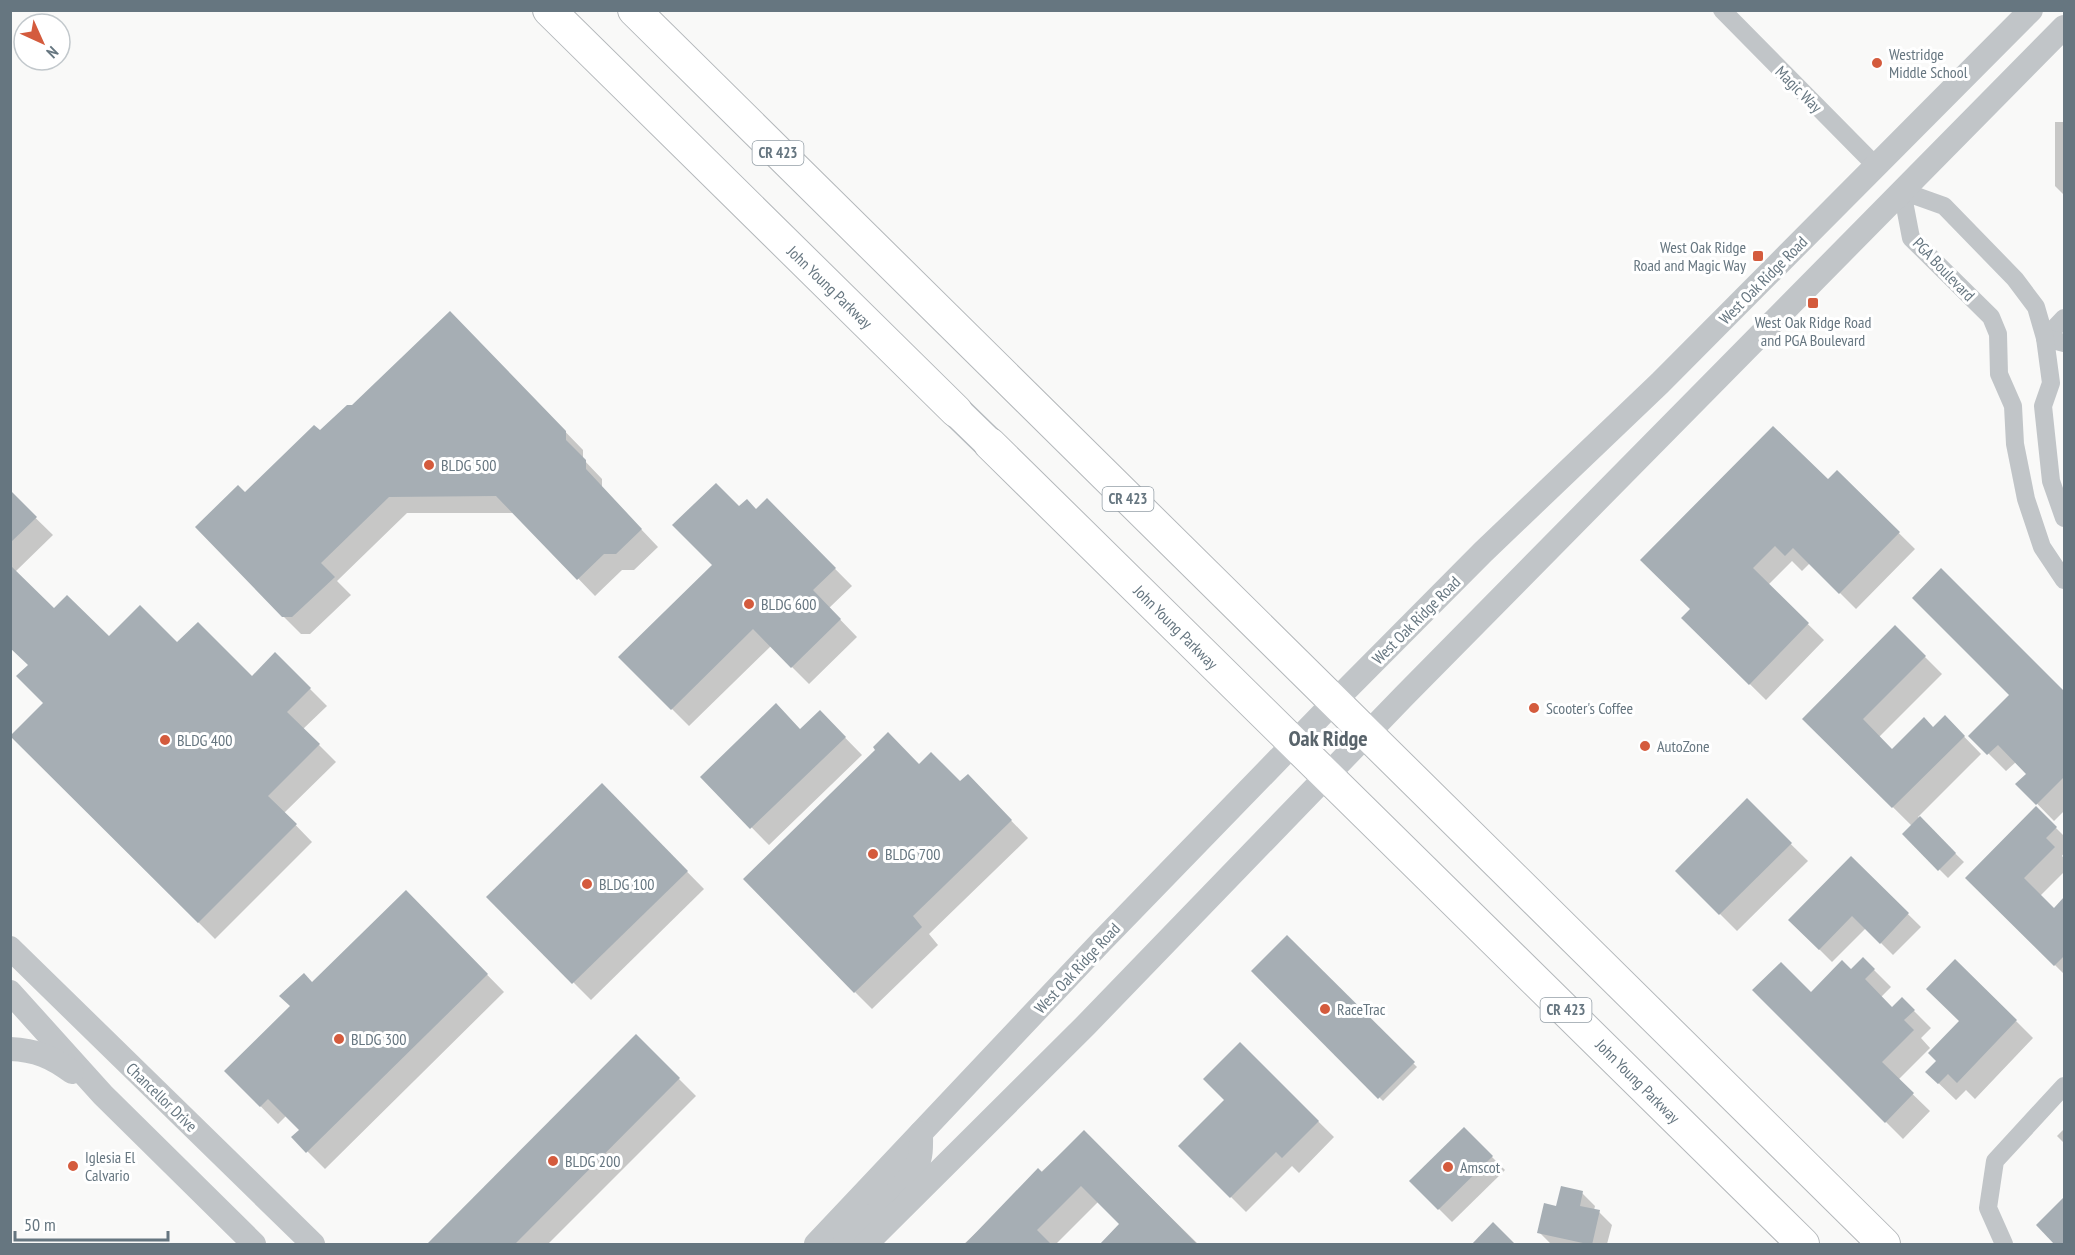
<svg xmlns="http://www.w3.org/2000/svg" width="2075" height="1255" font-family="'PT Sans Narrow',sans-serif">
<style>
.shadow{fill:#0003}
.building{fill:#a6aeb4}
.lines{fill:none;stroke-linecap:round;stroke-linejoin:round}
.primary-casing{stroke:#b4b9bd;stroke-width:33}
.trunk-casing{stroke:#b4b8bb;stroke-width:34}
.minor{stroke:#c1c5c8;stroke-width:18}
.tertiary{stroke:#c1c5c8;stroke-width:24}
.primary{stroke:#fff;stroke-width:30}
.trunk{stroke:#fff;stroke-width:32}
.poi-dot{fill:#d45b3d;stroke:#fff;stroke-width:2}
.labels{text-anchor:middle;stroke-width:6;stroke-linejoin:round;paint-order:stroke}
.shield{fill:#fff;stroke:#949fa6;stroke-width:1.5}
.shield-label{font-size:15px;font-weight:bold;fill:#667680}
.poi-label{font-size:16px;fill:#667680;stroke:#fff;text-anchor:start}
.street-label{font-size:16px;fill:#667680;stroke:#fff}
.district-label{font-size:22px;font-weight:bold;fill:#59646b;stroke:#fff}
</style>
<rect width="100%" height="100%" fill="#f9f9f8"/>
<g class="shadow">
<path d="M2055,122H2064V195L2055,186Z"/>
<path d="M467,330L583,450V459L602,479V488L658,547L634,570H622L595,596L515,513H407L337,581L351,595L310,634H301L283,616L245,494L353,406Z"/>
<path d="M1837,472L1915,549L1856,609L1810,563L1802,571L1792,561L1768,585L1824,640L1766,700L1683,618Z"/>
<path d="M10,493L53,535L15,572L54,610L109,639L177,645L252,678L275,654L327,706L303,729L336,762L284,813L312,842L215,939L13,736L45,703L30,665L10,646Z"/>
<path d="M767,500L852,586L829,608L857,637L809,684L771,646L689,726L620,657L714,565L739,508L756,511Z"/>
<path d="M1941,570L2064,692V811L2054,821L2018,784L2028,774L2016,762L2006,771L1971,736L2012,695Z"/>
<path d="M1895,627L1942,674L1879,737L1892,751L1933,729L1945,717L1981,754L1918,817L1964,862L1948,878L1904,834L1912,826L1804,719Z"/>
<path d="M820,712L862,755L769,845L702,777L801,731Z"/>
<path d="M919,765L960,783L968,776L1028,838L929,934L938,945L872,1009L855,992Z"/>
<path d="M602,785L704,889L591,1000L488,897Z"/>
<path d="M1747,801L1808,861L1737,931L1677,871Z"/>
<path d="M2036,808L2064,836V853L2062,856L2064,858V872L2040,896L2054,910L2064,900V974L1967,878Z"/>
<path d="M1851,858L1921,927L1893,955L1866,928L1832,962L1790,920Z"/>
<path d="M406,892L504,992L325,1169L293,1137L301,1130L287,1115L278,1124L226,1071Z"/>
<path d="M1287,937L1417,1067L1383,1101L1253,971Z"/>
<path d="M1863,959L1891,987L1881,997L1892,1009L1902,999L1931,1028L1921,1038L1930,1048L1898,1080L1930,1111L1903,1139L1754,990L1811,994L1851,971Z"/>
<path d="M2016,1021L2033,1038L1975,1099L1966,1090L1956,1100L1927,1072L1938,1061Z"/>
<path d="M636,1036L696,1096L548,1244H430Z"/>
<path d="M1240,1044L1334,1137L1299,1173L1292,1166L1246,1212L1180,1146L1226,1100Z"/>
<path d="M1464,1129L1505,1170L1452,1222L1411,1181Z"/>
<path d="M2064,1129V1143L2057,1136Z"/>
<path d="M1084,1132L1198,1244H1101L1121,1225L1098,1202L1056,1244H964Z"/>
<path d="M1582,1193L1595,1206L1594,1210L1599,1212L1612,1225L1607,1244H1551L1539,1232L1557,1207Z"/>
<path d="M2064,1199V1244H2057L2038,1225Z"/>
</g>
<g class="building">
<path d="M450,311L566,431V440L586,460V469L642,529L616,554H604L577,580L496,496L389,497L321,563L335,577L292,617H282L195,527L238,485L245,492L314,425L320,430L347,405H352Z"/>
<path d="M1773,426L1828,479L1837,470L1900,532L1839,594L1793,548L1785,556L1775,546L1753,568L1809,623L1749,685L1681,618L1690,609L1640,560Z"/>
<path d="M716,483L739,506L747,499L756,509L767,498L836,568L813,590L841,619L791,668L753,629L671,710L618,657L712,565L672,525Z"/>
<path d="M10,490L37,517L10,543Z"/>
<path d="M10,565L54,608L67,595L109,636L140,605L177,642L198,622L252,676L275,652L311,688L287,712L320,744L268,796L297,824L198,923L10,736L43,703L16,676L28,665L10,648Z"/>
<path d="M1941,568L2064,691V777L2036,805L2015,784L2026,774L1998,745L1987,755L1968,736L2009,695L1912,598Z"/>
<path d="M1895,625L1926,656L1863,719L1892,749L1924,717L1933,727L1945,715L1965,736L1892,808L1802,719Z"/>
<path d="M776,703L800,729L820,710L846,737L750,829L700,777Z"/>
<path d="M888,732L919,764L931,752L960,781L968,774L1012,820L913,916L922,927L854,993L743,879L875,750L873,747Z"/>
<path d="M602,783L688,871L572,984L486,897Z"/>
<path d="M1747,798L1792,843L1719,915L1675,871Z"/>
<path d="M2036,806L2057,827L2046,838L2055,847L2024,878L2054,908L2064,897V956L2054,966L1965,878Z"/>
<path d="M1920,816L1956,853L1938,871L1902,834Z"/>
<path d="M1851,856L1909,913L1880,944L1852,916L1819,950L1788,920Z"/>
<path d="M406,890L488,974L306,1153L291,1137L299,1130L268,1099L260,1107L224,1071L290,1006L279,996L304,973L312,982Z"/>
<path d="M1287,935L1415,1062L1378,1099L1251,971Z"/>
<path d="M1863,957L1875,969L1865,979L1892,1007L1902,997L1915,1010L1904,1020L1914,1030L1882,1062L1914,1093L1885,1123L1752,990L1781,962L1811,992L1842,960L1851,969Z"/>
<path d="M1955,959L2017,1020L1957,1083L1948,1074L1938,1084L1925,1072L1936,1061L1928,1053L1959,1021L1926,989Z"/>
<path d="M636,1034L680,1078L514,1245H426Z"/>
<path d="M1240,1042L1319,1121L1282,1158L1276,1152L1230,1198L1178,1146L1224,1100L1203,1079Z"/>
<path d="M1464,1127L1493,1156L1438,1210L1409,1181Z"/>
<path d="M1084,1130L1198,1245H1099L1119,1224L1081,1186L1037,1230L1052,1245H964L1038,1168L1042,1172Z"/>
<path d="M1561,1186L1583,1191L1580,1206L1600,1210L1592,1245L1537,1233L1544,1203L1556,1206Z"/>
<path d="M2064,1197V1245H2055L2036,1225Z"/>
<path d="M1493,1222L1516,1245H1471Z"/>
</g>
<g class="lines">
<defs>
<path id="primary" d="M956,411L990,444"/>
<g id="trunk">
<path d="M549,10L956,411"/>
<path d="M634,10L1884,1244"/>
<path d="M990,444L1803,1244"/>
</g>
</defs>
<use href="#primary" class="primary-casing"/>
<use href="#trunk" class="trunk-casing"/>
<g class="minor">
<path d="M1722,10L1876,166"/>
<path d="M2045,338L2064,318"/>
<path d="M2045,338L2064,343"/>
<path d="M2064,518L2051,481L2043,406L2051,383L2045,338L2036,307L2015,279L1944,206L1902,191L1911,238L1991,317L1998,334L1999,374L2013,406L2015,444L2026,499L2042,547L2064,580"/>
<path d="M2004,1244L1988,1208L1995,1161L2064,1086"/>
</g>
<g class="tertiary">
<path d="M10,948L313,1244"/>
<path d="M10,992L103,1095L254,1244"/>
<path d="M10,1049C36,1050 52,1057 72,1072"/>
<path d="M816,1244L1101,942L1333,703L1483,552L1660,383L2031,10"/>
<path d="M844,1244C864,1224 905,1189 917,1165C922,1156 921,1143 921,1133"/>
<path d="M866,1244L1085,1026L1404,696L2064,27"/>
</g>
<use href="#primary" class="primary"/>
<use href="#trunk" class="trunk"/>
</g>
<g class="poi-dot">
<circle cx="1877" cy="63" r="6"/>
<rect x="1752" y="250" width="12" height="12" rx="3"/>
<rect x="1807" y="297" width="12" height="12" rx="3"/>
<circle cx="429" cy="465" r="6"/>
<circle cx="749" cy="604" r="6"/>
<circle cx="1534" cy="708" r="6"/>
<circle cx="165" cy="740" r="6"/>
<circle cx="1645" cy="746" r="6"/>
<circle cx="873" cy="854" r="6"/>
<circle cx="587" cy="884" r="6"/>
<circle cx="1325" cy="1009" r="6"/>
<circle cx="339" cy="1039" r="6"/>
<circle cx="553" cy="1161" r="6"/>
<circle cx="73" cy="1166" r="6"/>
<circle cx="1448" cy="1167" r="6"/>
</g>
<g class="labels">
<g class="shield">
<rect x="752.5" y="141" width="51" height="24" rx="4.5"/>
<rect x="1102.5" y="487" width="51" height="24" rx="4.5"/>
<rect x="1540.5" y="998" width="51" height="24" rx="4.5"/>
</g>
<g class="shield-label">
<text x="778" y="158">CR 423</text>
<text x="1128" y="504">CR 423</text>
<text x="1566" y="1015">CR 423</text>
</g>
<g class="poi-label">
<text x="1889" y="60">Westridge<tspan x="1889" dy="18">Middle School</tspan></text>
<text x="1746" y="253" text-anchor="end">West Oak Ridge<tspan x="1746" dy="18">Road and Magic Way</tspan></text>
<text x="1813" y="328" text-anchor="middle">West Oak Ridge Road<tspan x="1813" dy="18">and PGA Boulevard</tspan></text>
<text x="441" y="471">BLDG 500</text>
<text x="761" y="610">BLDG 600</text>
<text x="1546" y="714">Scooter's Coffee</text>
<text x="177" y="746">BLDG 400</text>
<text x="1657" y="752">AutoZone</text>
<text x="885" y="860">BLDG 700</text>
<text x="599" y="890">BLDG 100</text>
<text x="1337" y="1015">RaceTrac</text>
<text x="351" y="1045">BLDG 300</text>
<text x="85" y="1163">Iglesia El<tspan x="85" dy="18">Calvario</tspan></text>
<text x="565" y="1167">BLDG 200</text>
<text x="1460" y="1173">Amscot</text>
</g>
<g class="street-label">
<text transform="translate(1799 89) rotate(45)" y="6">Magic Way</text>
<text transform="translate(1944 269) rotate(46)" y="6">PGA Boulevard</text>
<text transform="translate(1763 280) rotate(-45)" y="6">West Oak Ridge Road</text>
<text transform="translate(830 287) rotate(44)" y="6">John Young Parkway</text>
<text transform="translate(1416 620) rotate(-45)" y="6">West Oak Ridge Road</text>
<text transform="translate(1176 627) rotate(45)" y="6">John Young Parkway</text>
<text transform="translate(1077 968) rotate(-47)" y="6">West Oak Ridge Road</text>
<text transform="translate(1638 1081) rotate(45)" y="6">John Young Parkway</text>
<text transform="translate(162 1097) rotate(44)" y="6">Chancellor Drive</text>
</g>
<g class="district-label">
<text x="1328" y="746">Oak Ridge</text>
</g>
</g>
<rect width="2075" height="1255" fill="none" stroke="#667680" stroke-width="24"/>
<g transform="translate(42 42) rotate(135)"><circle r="28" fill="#ffffff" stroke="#c2c8cc" stroke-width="1.5"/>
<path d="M0-4.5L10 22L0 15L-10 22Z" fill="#d45b3d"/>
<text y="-9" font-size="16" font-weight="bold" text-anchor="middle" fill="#667680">N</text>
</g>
<path d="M15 1231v9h153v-9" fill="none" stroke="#667680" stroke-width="3"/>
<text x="24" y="1231" font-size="18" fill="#667680" stroke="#ffffff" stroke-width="4.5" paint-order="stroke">50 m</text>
</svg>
